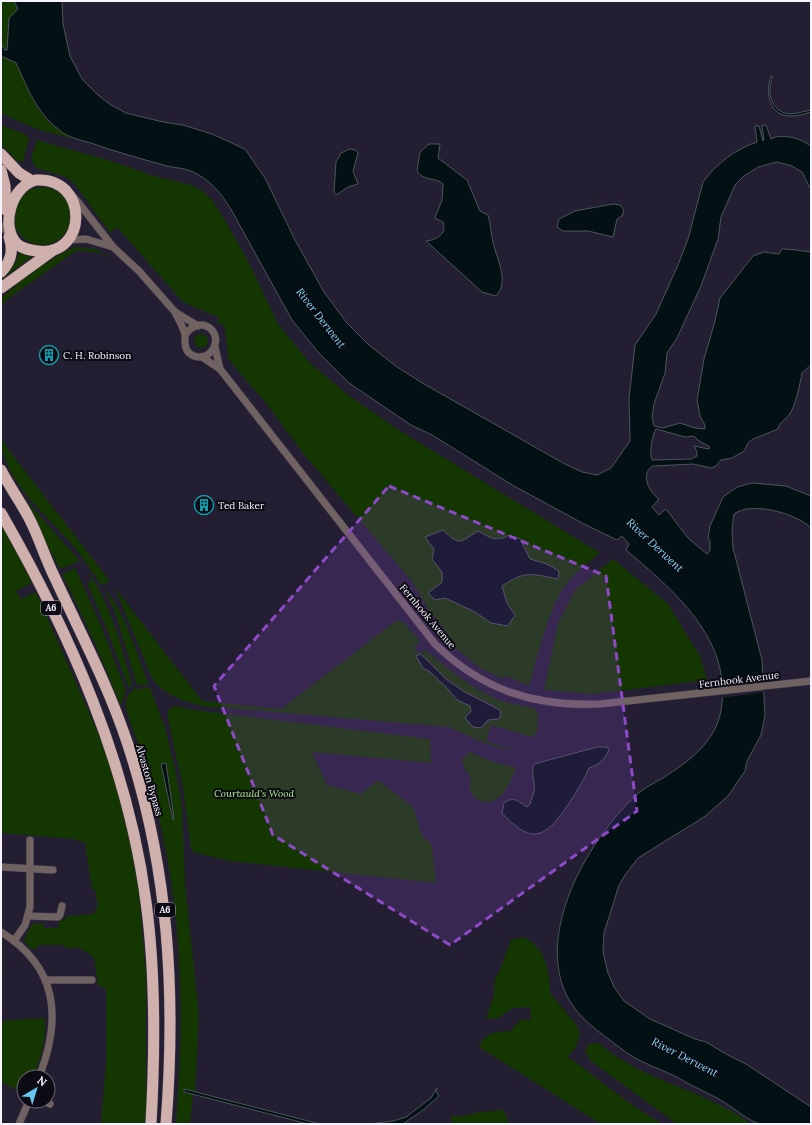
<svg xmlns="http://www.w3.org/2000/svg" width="812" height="1125" font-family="Lora,serif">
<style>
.green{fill:#143601;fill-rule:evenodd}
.water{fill:#031115;stroke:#4c555b;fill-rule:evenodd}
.pier{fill:#241e32}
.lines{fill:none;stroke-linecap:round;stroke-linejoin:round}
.minor-casing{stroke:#3d384a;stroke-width:8}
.trunk-casing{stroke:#3d384a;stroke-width:12}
.minor{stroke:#706261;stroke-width:7}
.trunk{stroke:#cfb0ac;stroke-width:11}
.marked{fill:#8d4ac8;fill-opacity:0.2;stroke:#8d4ac8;stroke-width:3;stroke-dasharray:8 5;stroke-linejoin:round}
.labels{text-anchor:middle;stroke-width:4;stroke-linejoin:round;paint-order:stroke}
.shield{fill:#0c0a13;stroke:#b0adb8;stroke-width:1}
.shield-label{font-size:9px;font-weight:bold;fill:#f6f3fe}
.poi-label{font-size:10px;fill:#f6f3fe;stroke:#0c0a13;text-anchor:start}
.street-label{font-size:10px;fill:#f6f3fe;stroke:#0c0a13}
.park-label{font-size:10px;font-style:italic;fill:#abf18d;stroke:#0c0a13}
.water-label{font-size:11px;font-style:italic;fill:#85d9f3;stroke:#0c0a13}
</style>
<rect width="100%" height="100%" fill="#241e32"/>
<g class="green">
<path d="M1,1H14L18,9L9,18L6,50L1,43Z"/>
<path d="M1,56L16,63C27,88 38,120 65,134C74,139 86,142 97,145L37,129L1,113Z"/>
<path d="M1,125L25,134L29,138L23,162L17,161L1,144Z"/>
<path d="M37,140L111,161L154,176L191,185L203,191L212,200L226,222L247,259L278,324L310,363L348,395L397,429L600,553C588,563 573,574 564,587C546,616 539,653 529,686L506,676L503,679L482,669L444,639L445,630L429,611L414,584L303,453L266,403L229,360L224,324L220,325L217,321L220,318L183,302L117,227L110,233L75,184L66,177L36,168L31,159Z"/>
<circle cx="42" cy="216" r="29"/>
<path d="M76,247L96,249L116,260L101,253L77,250L9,298L1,306V298C19,282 54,254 76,247Z"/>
<path d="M19,252L34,255L1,280V277L16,262Z"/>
<circle cx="201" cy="341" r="7"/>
<path d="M1,436L7,448L110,581L101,585C91,570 82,556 70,542C44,513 1,478 1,436Z"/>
<path d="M20,493L80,561L60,569Z"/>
<path d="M1,522L32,583L16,591L21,599L36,592L106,751L128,828L138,882L146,975V1124H101L106,1065V989L98,985L94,957L80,948H65L64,945H38V949H31L24,940L32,924L44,923V928H58L59,920H64L68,916L94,914L98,905L95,890L92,889L85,843L74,839L1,833Z"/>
<path d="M613,559L668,604L700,656L707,680L592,694L544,690L558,623L575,590Z"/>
<path d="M75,568L99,621L126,690L121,706L94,641L62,574Z"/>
<path d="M87,570C111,605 121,644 132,684L130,688L128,686L108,632L87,583L92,581Z"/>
<path d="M104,588C127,616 136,652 149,685H137L115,612Z"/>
<path d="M115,588L202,701L281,709L397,620L403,622L420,641L414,648L420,654L426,650C444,666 482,696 505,702C515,705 525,706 535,708L538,713L537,732L532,737L491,725L486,741L513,750C489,748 470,735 448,727L203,706C184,701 163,695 152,678ZM417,656L463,691L495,706L499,719L491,718L484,726L471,711L470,706L456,700L448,689L430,672L423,668Z"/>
<path d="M135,687L138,690L142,688H150L165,728L176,773L182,806L185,885L199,1016L195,1092L187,1089L184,1092L193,1094L190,1124H176C179,1079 182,1033 180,987C179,912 166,836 145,763C141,748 125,715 126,702C127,695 131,692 135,687Z"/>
<path d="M177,706L194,710L430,739L431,763L312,752L327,785L361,794L378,780L414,808L421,834L432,845L436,883L230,861L193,852L191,848L183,788L168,718C167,711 169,707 177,706Z"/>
<path d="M470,752C479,756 488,760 498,763C505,765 509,764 516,769C510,783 500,807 481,801C477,800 471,794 470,790C469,785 472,780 470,775L465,770L462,759Z"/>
<path d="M524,937C545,948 550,970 550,993L575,1023L580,1033L576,1047L568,1057C598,1078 627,1104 660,1122L659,1124H601L479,1047C486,1032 495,1032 511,1031L521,1019L531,1021L530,1007L513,1008L498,1018L486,1019L494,995L495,979L499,972L511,940Z"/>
<path d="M1,939L3,940L2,1021L45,1018C47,1041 41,1057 33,1077H24V1093L1,1082Z"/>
<path d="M599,1043C643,1082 704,1089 751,1124H677L591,1061L585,1051L589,1044Z"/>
<path d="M504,1110L509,1124H453L450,1116H463L479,1112Z"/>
</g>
<g class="water">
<path d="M14,1H62L63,24L70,56L82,79L98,95L111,105L126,113L163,122L183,125L212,134L245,149L265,178L295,240L324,292L346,322L369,345L397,367L424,384L563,463L582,472L597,475L611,468L630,441L629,399L635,345L656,314L678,265L688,239L703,182C716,164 737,148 757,142L755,126H759L763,141L764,140L762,126L766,125L771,139C780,133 803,138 811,147V190L802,172L792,166L777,162L758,167L744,176L735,185L721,217L718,239L701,286L677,338L667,353L665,373L654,404L652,417L654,426L663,428L680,423L695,428L705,429V425L700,416L697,400L704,359L715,321L720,298L753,256L764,252L779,254L782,249C792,249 801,251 811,252V365L802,373C800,384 796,405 789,415C784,421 780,421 778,429L753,439L748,443L744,451L732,458L721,460L716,466L711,468L693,464L653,466C639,474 650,493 659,499L652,507L659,515L666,509L688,538L707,554L710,551V540L708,539L710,526L723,497L737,487L752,483L786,486L811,496V528C796,513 751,501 734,514L732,529L733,548L762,660L765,716L761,735L747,761L745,771L728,796L704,817L638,858L625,875L619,885L604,933L603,952L608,973L614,987L624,1001L650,1019L695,1039L706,1042L726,1054L746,1064L811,1107V1124C800,1124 764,1125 757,1123C742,1117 730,1104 715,1097C708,1093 700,1090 693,1086C686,1083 681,1079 675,1076C655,1067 636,1061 619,1047C601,1033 579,1019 568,998C533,932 591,834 641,791C648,786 656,782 663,778C688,762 716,742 721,710C733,639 673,590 626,550L629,544L622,536L617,540L584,524L514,486L432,435L411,425L349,383L318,352L292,320L233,213C223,195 210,179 191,171C184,168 175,168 167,166C142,159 116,152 91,143C80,140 66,137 58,129C36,112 27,87 16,63L1,56V43L5,50H7L9,18L18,9ZM656,429L685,437L694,436L699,441L710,447L709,449L694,446L697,452V456L691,459L652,460C649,454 652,435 656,429Z"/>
<path d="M771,76L773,77C766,91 771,112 789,114C796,114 805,111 811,110V112C805,114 798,116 792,116C769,117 765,93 771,76Z"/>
<path d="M429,144H440L438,158L467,180L480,211L488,215C491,225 491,236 494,246C498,262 509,281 496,296L482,292L426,241C437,240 447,234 443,222L435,218L442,200L443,184C436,177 422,181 417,171L420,152Z"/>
<path d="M350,149L355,150L358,153L353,171L358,184L348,187L336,195L334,192L336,162L341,153Z"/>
<path d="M613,204L620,205L624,210L622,216L617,219L613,237L588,231H563L557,227L559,219L575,211Z"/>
<path d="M443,530C460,546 459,543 478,531C489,537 497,543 509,535L520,539L530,559L547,564L559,571L558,579C532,574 526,570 502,586L507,603L515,615L508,626L491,623L475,612L445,598L435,600L428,593L442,582V572L432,559L434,549L425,537Z"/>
<path d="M421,654L446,679L463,691L500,710L501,715L499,719L488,720L481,728L473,727L465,718L471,711L470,706L457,700L448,689L430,672L423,668L416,656Z"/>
<path d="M597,747H607L609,750C605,759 599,765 589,768C582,784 573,798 562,813C541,843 526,839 502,813L504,803C513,796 518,801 527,807L530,804C531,799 533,796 534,791C536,782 530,774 534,764Z"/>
<path d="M166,763L174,818L173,820L161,764Z"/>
<path d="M437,1088L436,1091L439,1096L423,1110L403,1124H369L393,1121L406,1117L431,1098Z"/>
<path d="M184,1089L320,1124H308L184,1092Z"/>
</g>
<path class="pier" d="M766,680V692L720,698L719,685Z"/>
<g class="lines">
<defs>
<g id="minor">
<path d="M74,197L113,247L139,271L175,312L198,326"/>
<path d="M1,226L6,231"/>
<path d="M69,240L86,239L113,247"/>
<path d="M175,312C178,319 184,328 185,335C185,344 184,352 194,356C210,362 223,341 211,329C202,321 191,326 185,335"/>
<path d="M215,347L220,369"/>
<path d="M202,357L220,369L435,644C482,690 535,707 600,704L811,681"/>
<path d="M1,867L53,870"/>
<path d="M28,916L58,917L60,915L62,906"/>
<path d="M1,932C58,967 62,1018 39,1077"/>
<path d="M14,941L25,925L30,907V840"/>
<path d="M47,980H92"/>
<path d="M43,1101L50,1104"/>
<path d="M19,1124L29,1101"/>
</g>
<g id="trunk">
<path d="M1,154L19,173L32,181"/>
<path d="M1,170L5,186L6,210"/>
<path d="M36,180C90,177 88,258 37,251C29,250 23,249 17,244C0,227 11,186 36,180Z"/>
<path d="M1,272C11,262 14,251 9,237"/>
<path d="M1,288L52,251"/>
<path d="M1,470C9,486 20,501 29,518C39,537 45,558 55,578C80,632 108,685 127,742C169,868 176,993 166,1124"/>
<path d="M1,513C70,633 128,764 146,902C156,975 155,1051 151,1124"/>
</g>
</defs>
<use href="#minor" class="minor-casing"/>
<use href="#trunk" class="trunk-casing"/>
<use href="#minor" class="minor"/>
<use href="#trunk" class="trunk"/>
</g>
<path class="marked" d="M389,486L606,576L637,811L450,945L273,835L214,686Z"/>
<defs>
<symbol id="building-ring" viewBox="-11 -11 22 22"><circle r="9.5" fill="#0c0a13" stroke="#0f9aa8" stroke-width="1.5"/><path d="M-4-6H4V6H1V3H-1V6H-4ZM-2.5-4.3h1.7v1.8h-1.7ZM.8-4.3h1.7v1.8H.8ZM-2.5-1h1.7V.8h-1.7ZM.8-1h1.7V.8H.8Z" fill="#0f9aa8"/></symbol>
</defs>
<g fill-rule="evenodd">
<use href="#building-ring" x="38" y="344" width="22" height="22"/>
<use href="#building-ring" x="193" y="494" width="22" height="22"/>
</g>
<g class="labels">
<g class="shield">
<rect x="41" y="601" width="20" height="14" rx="3"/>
<rect x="155" y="903" width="20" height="14" rx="3"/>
</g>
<g class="shield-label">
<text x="51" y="611">A6</text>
<text x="165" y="913">A6</text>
</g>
<g class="poi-label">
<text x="63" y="359">C. H. Robinson</text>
<text x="218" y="509">Ted Baker</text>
</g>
<g class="street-label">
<text transform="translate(428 616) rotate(50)" y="4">Fernhook Avenue</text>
<text transform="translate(739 679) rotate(-7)" y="4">Fernhook Avenue</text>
<text transform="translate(150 780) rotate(74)" y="4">Alvaston Bypass</text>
</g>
<g class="park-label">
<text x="254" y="797">Courtauld's Wood</text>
</g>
<g class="water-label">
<text transform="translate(321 318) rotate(52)" y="4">River Derwent</text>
<text transform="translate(655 545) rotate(43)" y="4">River Derwent</text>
<text transform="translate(685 1057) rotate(27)" y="4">River Derwent</text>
</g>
</g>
<rect width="812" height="1125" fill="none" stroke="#f6f3fe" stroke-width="4"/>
<g transform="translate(36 1089) rotate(38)"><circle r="19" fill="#0c0a13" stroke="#6a6771"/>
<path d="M0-3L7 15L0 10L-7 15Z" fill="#64c5ee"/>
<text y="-6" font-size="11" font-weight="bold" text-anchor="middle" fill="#f6f3fe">N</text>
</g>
</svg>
